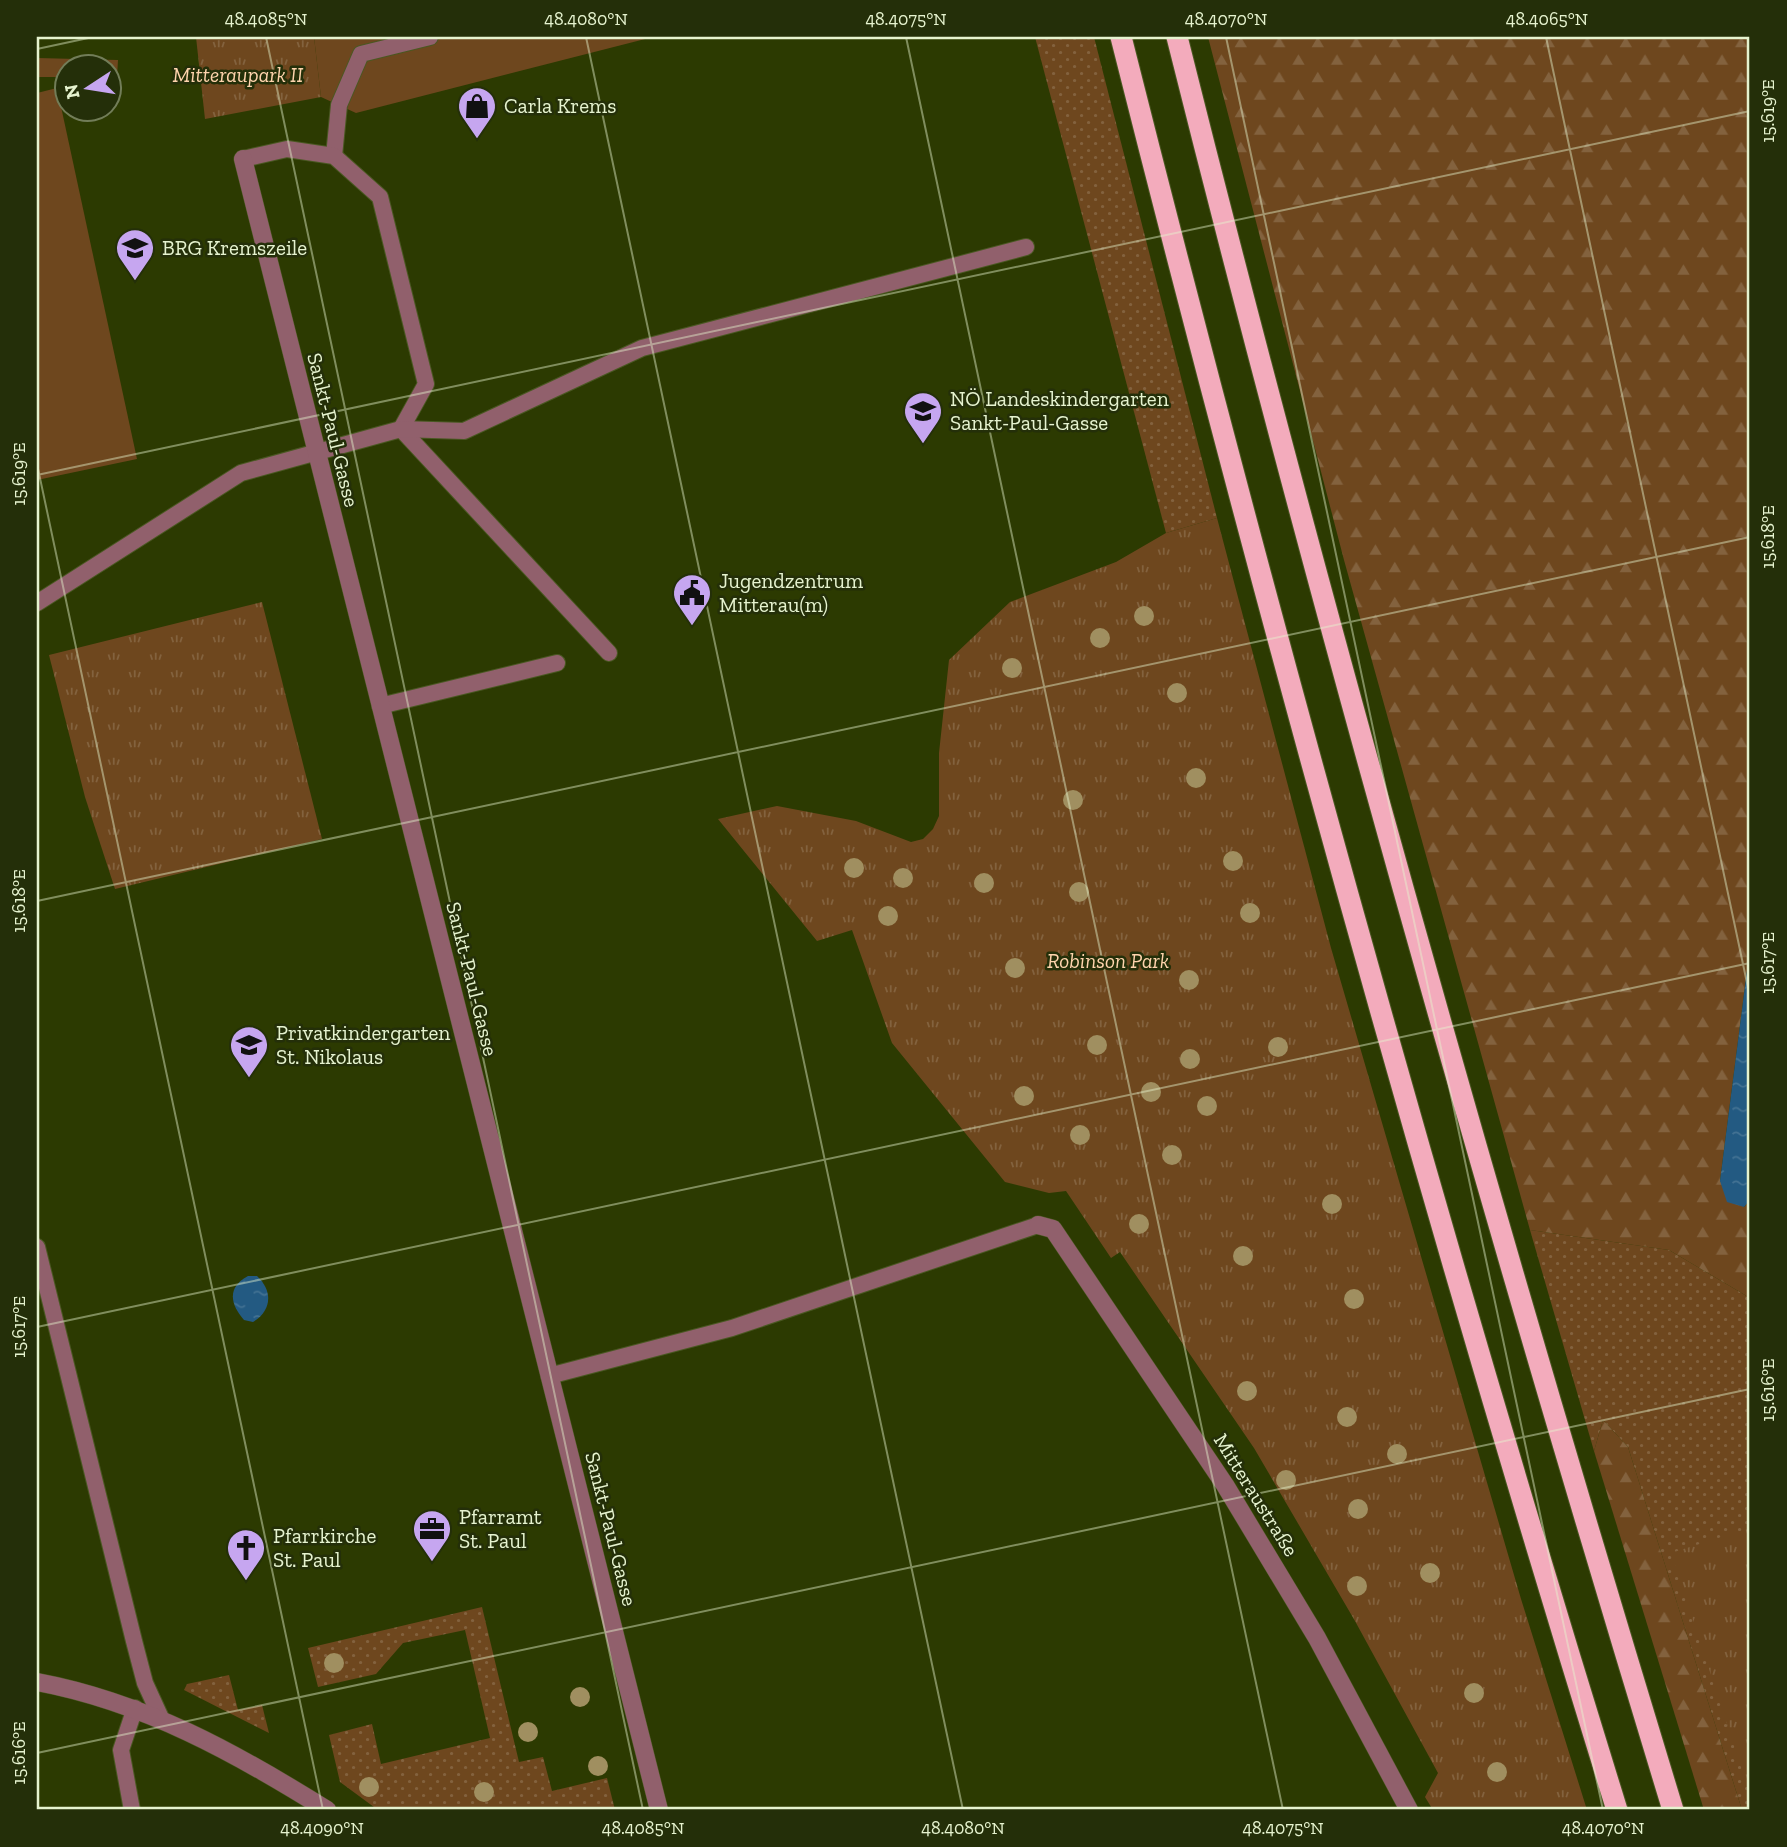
<svg xmlns="http://www.w3.org/2000/svg" width="1787" height="1847" font-family="'Zilla Slab',serif">
<style>
.grass{fill:url(#grass-dots)}
.forest{fill:url(#forest-firs)}
.park{fill:url(#park-tufts)}
.pitch{fill:#6e471e}
.water{fill:url(#water-ripples)}
.lines{fill:none;stroke-linecap:round;stroke-linejoin:round}
.lane-casing{stroke:#4a5822;stroke-width:18}
.street-casing{stroke:#4a5822;stroke-width:19}
.highway-casing{stroke:#4a5822;stroke-width:23}
.lane{stroke:#91606c;stroke-width:16}
.street{stroke:#91606c;stroke-width:18}
.highway{stroke:#f3abbc;stroke-width:21}
.tree{fill:#a08f60}
.ticks{fill:none;stroke:#e6f3cf;stroke-width:2;stroke-opacity:0.45}
.labels{text-anchor:middle;stroke-width:5;stroke-linejoin:round;paint-order:stroke}
.park-label{font-size:21px;font-style:italic;fill:#ffd4ad;stroke:#242f09}
.poi-label{font-size:21px;fill:#e6f3cf;stroke:#242f09;text-anchor:start}
.street-label{font-size:21px;fill:#e6f3cf;stroke:#242f09}
.neatline{fill:none;stroke:#e6f3cf;stroke-width:2.5}
.ticks-label{font-size:18px;text-anchor:middle;fill:#e6f3cf}
</style>
<defs>
<pattern id="grass-dots" width="8" height="8" patternUnits="userSpaceOnUse" patternTransform="scale(1.75)"><rect width="8" height="8" fill="#6e471e"/><path d="M2 2h.1M6 6h.1" fill="none" stroke="#83623e" stroke-width="1.8" stroke-linecap="round"/></pattern>
<pattern id="forest-firs" width="22" height="20" patternUnits="userSpaceOnUse" patternTransform="scale(1.75)"><rect width="22" height="20" fill="#6e471e"/><path d="M5 1l3.5 6h-7zM16 11l3.5 6h-7z" fill="#83623e"/></pattern>
<pattern id="park-tufts" width="24" height="20" patternUnits="userSpaceOnUse" patternTransform="scale(1.75)"><rect width="24" height="20" fill="#6e471e"/><path d="M3 7l-1-3M5 7V3M7 7l1-3M15 17l-1-3M17 17v-4M19 17l1-3" fill="none" stroke="#83623e"/></pattern>
<pattern id="water-ripples" width="26" height="14" patternUnits="userSpaceOnUse" patternTransform="scale(1.75)"><rect width="26" height="14" fill="#235a82"/><path d="M2 4q2-2 4 0t4 0M15 11q2-2 4 0t4 0" fill="none" stroke="#437293"/></pattern>
</defs>
<rect width="100%" height="100%" fill="#2c3a01"/>
<g class="grass">
<path d="M1035,37H1094L1217,518L1166,533Z"/>
<path d="M1530,1230L1669,1250L1750,1298V1810H1742L1628,1447L1603,1420L1594,1451Z"/>
<path d="M482,1607L519,1762L543,1757L552,1791L607,1778L615,1810H378L340,1782L329,1735L372,1724L381,1764L490,1738L465,1630L403,1643L376,1674L318,1687L308,1648Z"/>
<path d="M229,1675L238,1710L262,1705L269,1733L184,1690L187,1684Z"/>
</g>
<g class="forest">
<path d="M1208,37H1750V947L1720,1181L1744,1207L1750,1200V1298L1669,1250L1530,1230L1344,560Z"/>
<path d="M1603,1420L1628,1447L1742,1810H1704L1594,1451Z"/>
</g>
<g class="park">
<path d="M196,37H314L321,97L205,119Z"/>
<path d="M1217,518L1331,948L1521,1599L1587,1810H1433L1425,1797L1438,1773L1355,1621L1254,1448L1120,1252L1111,1258L1066,1191L1049,1193L1005,1182L892,1043L852,930L817,941L718,819L777,806L856,821L911,842L923,839L933,829L939,816V753L949,660L1010,602L1116,562L1166,533Z"/>
<path d="M262,602L322,839L115,889L85,797L49,655Z"/>
<path d="M1750,1528V1794L1671,1553Z"/>
</g>
<g class="pitch">
<path d="M314,37H653L356,113L321,97Z"/>
<path d="M37,58L118,60L117,78H109L108,66H66V77H37Z"/>
<path d="M57,88L137,459L37,480V93Z"/>
</g>
<g class="water">
<path d="M1750,947V1200L1744,1207L1727,1202L1720,1181Z"/>
<path d="M248,1276H257C273,1291 272,1310 253,1322L244,1320C230,1304 227,1287 248,1276Z"/>
</g>
<g class="lines">
<defs>
<g id="lane">
<path d="M334,156L339,105L361,54L430,37"/>
<path d="M243,159L287,149L334,156L380,197L426,384L401,429"/>
<path d="M401,429L609,653"/>
<path d="M37,603L241,473L401,429L464,431L642,348L1026,247"/>
<path d="M380,706L557,663"/>
<path d="M37,1247L134,1641L145,1683L161,1718"/>
<path d="M549,1376L732,1328L1038,1225"/>
<path d="M132,1810L121,1750L135,1708"/>
</g>
<g id="street">
<path d="M243,159L659,1810"/>
<path d="M1038,1225L1053,1229L1225,1485L1317,1638L1409,1810"/>
<path d="M37,1682C144,1702 236,1753 327,1810"/>
</g>
<g id="highway">
<path d="M1121,37C1271,632 1435,1224 1617,1810"/>
<path d="M1177,37C1326,632 1494,1223 1673,1810"/>
</g>
</defs>
<use href="#lane" class="lane-casing"/>
<use href="#street" class="street-casing"/>
<use href="#highway" class="highway-casing"/>
<use href="#lane" class="lane"/>
<use href="#street" class="street"/>
<use href="#highway" class="highway"/>
</g>
<g class="tree">
<circle cx="1144" cy="616" r="10"/>
<circle cx="1100" cy="638" r="10"/>
<circle cx="1012" cy="668" r="10"/>
<circle cx="1177" cy="693" r="10"/>
<circle cx="1196" cy="778" r="10"/>
<circle cx="1073" cy="800" r="10"/>
<circle cx="1233" cy="861" r="10"/>
<circle cx="854" cy="868" r="10"/>
<circle cx="903" cy="878" r="10"/>
<circle cx="984" cy="883" r="10"/>
<circle cx="1079" cy="892" r="10"/>
<circle cx="1250" cy="913" r="10"/>
<circle cx="888" cy="916" r="10"/>
<circle cx="1015" cy="968" r="10"/>
<circle cx="1189" cy="980" r="10"/>
<circle cx="1097" cy="1045" r="10"/>
<circle cx="1278" cy="1047" r="10"/>
<circle cx="1190" cy="1059" r="10"/>
<circle cx="1151" cy="1092" r="10"/>
<circle cx="1024" cy="1096" r="10"/>
<circle cx="1207" cy="1106" r="10"/>
<circle cx="1080" cy="1135" r="10"/>
<circle cx="1172" cy="1155" r="10"/>
<circle cx="1332" cy="1204" r="10"/>
<circle cx="1139" cy="1224" r="10"/>
<circle cx="1243" cy="1256" r="10"/>
<circle cx="1354" cy="1299" r="10"/>
<circle cx="1247" cy="1391" r="10"/>
<circle cx="1347" cy="1417" r="10"/>
<circle cx="1397" cy="1454" r="10"/>
<circle cx="1286" cy="1480" r="10"/>
<circle cx="1358" cy="1509" r="10"/>
<circle cx="1430" cy="1573" r="10"/>
<circle cx="1357" cy="1586" r="10"/>
<circle cx="334" cy="1663" r="10"/>
<circle cx="1474" cy="1693" r="10"/>
<circle cx="580" cy="1697" r="10"/>
<circle cx="528" cy="1732" r="10"/>
<circle cx="598" cy="1766" r="10"/>
<circle cx="1497" cy="1772" r="10"/>
<circle cx="369" cy="1787" r="10"/>
<circle cx="484" cy="1792" r="10"/>
</g>
<path class="ticks" d="M266,37L643,1810M586,37L963,1810M906,37L1283,1810M1226,37L1603,1810M1546,37L1750,997M37,49L93,37M37,464L323,1810M37,475L1750,111M37,901L1750,537M37,1327L1750,963M37,1753L1750,1389"/>
<defs>
<symbol id="shop-pin" viewBox="-11 -11 22 30"><path d="M0 17L-7.5 6A9.5 9.5 0 1 1 7.5 6Z" fill="#c6a6f0" stroke="#242f09"/><path d="M-5-2.5h2.3a2.7 3.5 0 0 1 5.4 0H5L5.5 6h-11ZM-1.5-2.5h3a1.5 2.3 0 0 0-3 0Z" fill="#111"/></symbol>
<symbol id="school-pin" viewBox="-11 -11 22 30"><path d="M0 17L-7.5 6A9.5 9.5 0 1 1 7.5 6Z" fill="#c6a6f0" stroke="#242f09"/><path d="M0-5L7-2L0 1L-7-2ZM-4 1L0 2.5L4 1V4Q0 6-4 4Z" fill="#111"/></symbol>
<symbol id="civic-pin" viewBox="-11 -11 22 30"><path d="M0 17L-7.5 6A9.5 9.5 0 1 1 7.5 6Z" fill="#c6a6f0" stroke="#242f09"/><path d="M-.6-6.5H3V-4.5H.6V-3L4-1V1h2V6H-6V1h2V-1L-.6-3ZM-1.2 2.5V6h2.4V2.5Z" fill="#111"/></symbol>
<symbol id="office-pin" viewBox="-11 -11 22 30"><path d="M0 17L-7.5 6A9.5 9.5 0 1 1 7.5 6Z" fill="#c6a6f0" stroke="#242f09"/><path d="M-6-3h4V-5.5h4V-3h4V5H-6ZM-1-4.5V-3h2v-1.5ZM-6 0V1H6V0Z" fill="#111"/></symbol>
<symbol id="church-pin" viewBox="-11 -11 22 30"><path d="M0 17L-7.5 6A9.5 9.5 0 1 1 7.5 6Z" fill="#c6a6f0" stroke="#242f09"/><path d="M-1.2-6h2.4v3.5h3.3v2.4h-3.3V6h-2.4V-.1h-3.3v-2.4h3.3Z" fill="#111"/></symbol>
</defs>
<g fill-rule="evenodd">
<use href="#shop-pin" x="455" y="84" width="44" height="60"/>
<use href="#school-pin" x="113" y="226" width="44" height="60"/>
<use href="#school-pin" x="901" y="389" width="44" height="60"/>
<use href="#civic-pin" x="670" y="571" width="44" height="60"/>
<use href="#school-pin" x="227" y="1023" width="44" height="60"/>
<use href="#office-pin" x="410" y="1507" width="44" height="60"/>
<use href="#church-pin" x="224" y="1526" width="44" height="60"/>
</g>
<g class="labels">
<g class="park-label">
<text x="238" y="82">Mitteraupark II</text>
<text x="1108" y="968">Robinson Park</text>
</g>
<g class="poi-label">
<text x="504" y="113">Carla Krems</text>
<text x="162" y="255">BRG Kremszeile</text>
<text x="950" y="406">NÖ Landeskindergarten<tspan x="950" dy="24">Sankt-Paul-Gasse</tspan></text>
<text x="719" y="588">Jugendzentrum<tspan x="719" dy="24">Mitterau(m)</tspan></text>
<text x="276" y="1040">Privatkindergarten<tspan x="276" dy="24">St. Nikolaus</tspan></text>
<text x="459" y="1524">Pfarramt<tspan x="459" dy="24">St. Paul</tspan></text>
<text x="273" y="1543">Pfarrkirche<tspan x="273" dy="24">St. Paul</tspan></text>
</g>
<g class="street-label">
<text transform="translate(333 430) rotate(76)" y="7">Sankt-Paul-Gasse</text>
<text transform="translate(472 979) rotate(76)" y="7">Sankt-Paul-Gasse</text>
<text transform="translate(1256 1495) rotate(58)" y="7">Mitteraustraße</text>
<text transform="translate(611 1529) rotate(76)" y="7">Sankt-Paul-Gasse</text>
</g>
</g>
<rect width="1787" height="1847" fill="none" stroke="#242f09" stroke-width="77"/>
<g transform="translate(88 88) rotate(258)"><circle r="33" fill="#242f09" stroke="#727d58" stroke-width="2"/>
<path d="M0-5L12 26L0 18L-12 26Z" fill="#c6a6f0"/>
<text y="-10" font-size="19" font-weight="bold" text-anchor="middle" fill="#e6f3cf">N</text>
</g>
<rect x="38" y="38" width="1710" height="1770" class="neatline"/>
<g class="ticks-label">
<text x="266" y="25">48.4085°N</text>
<text x="586" y="25">48.4080°N</text>
<text x="906" y="25">48.4075°N</text>
<text x="1226" y="25">48.4070°N</text>
<text x="1547" y="25">48.4065°N</text>
<text transform="translate(1768 111) rotate(-90)" y="6">15.619°E</text>
<text transform="translate(19 474) rotate(-90)" y="6">15.619°E</text>
<text transform="translate(1768 537) rotate(-90)" y="6">15.618°E</text>
<text transform="translate(19 901) rotate(-90)" y="6">15.618°E</text>
<text transform="translate(1768 963) rotate(-90)" y="6">15.617°E</text>
<text transform="translate(19 1327) rotate(-90)" y="6">15.617°E</text>
<text transform="translate(1768 1390) rotate(-90)" y="6">15.616°E</text>
<text transform="translate(19 1753) rotate(-90)" y="6">15.616°E</text>
<text x="322" y="1834">48.4090°N</text>
<text x="643" y="1834">48.4085°N</text>
<text x="963" y="1834">48.4080°N</text>
<text x="1283" y="1834">48.4075°N</text>
<text x="1603" y="1834">48.4070°N</text>
</g>
</svg>
